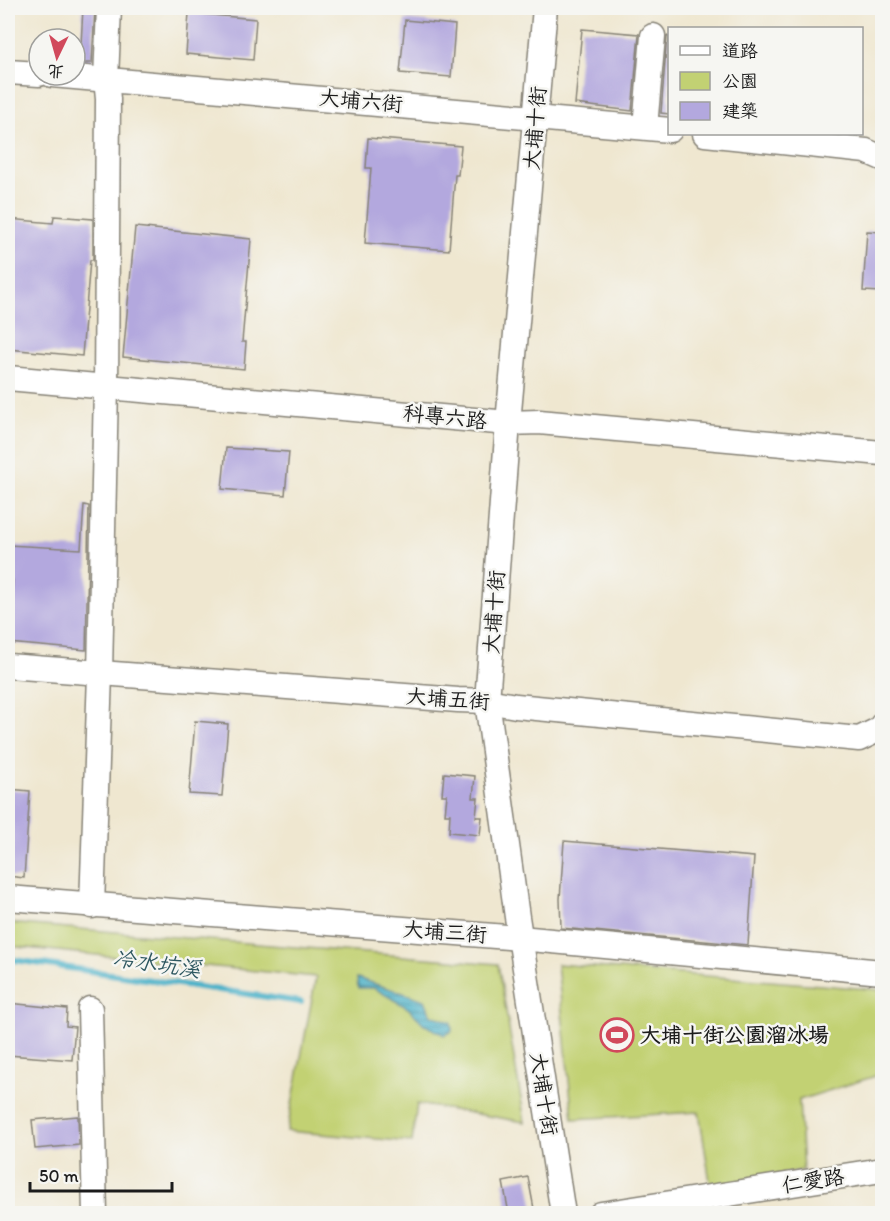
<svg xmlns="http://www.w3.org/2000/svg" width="890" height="1221" font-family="Itim,'LXGW WenKai TC',sans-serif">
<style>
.green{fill:#c2d173;stroke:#6f7648;stroke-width:1.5}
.water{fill:url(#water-rules);stroke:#346772;stroke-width:1.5}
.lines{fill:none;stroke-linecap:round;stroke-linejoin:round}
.stream{stroke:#4bb2c9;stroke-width:6}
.building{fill:#b3a8de}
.minor-casing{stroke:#868276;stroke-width:27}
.minor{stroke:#fff;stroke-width:24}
.labels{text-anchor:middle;stroke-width:5;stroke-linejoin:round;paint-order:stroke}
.street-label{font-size:21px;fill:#1c1c1c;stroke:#f6f6f2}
.poi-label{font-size:21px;font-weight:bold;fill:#1c1c1c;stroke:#f6f6f2;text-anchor:start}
.water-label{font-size:22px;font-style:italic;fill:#2f5861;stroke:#f6f6f2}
</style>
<defs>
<pattern id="water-rules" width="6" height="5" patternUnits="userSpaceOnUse" patternTransform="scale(1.5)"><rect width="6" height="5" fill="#4bb2c9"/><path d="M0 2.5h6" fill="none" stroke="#3e90a2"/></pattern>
</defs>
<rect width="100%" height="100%" fill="#f6f6f2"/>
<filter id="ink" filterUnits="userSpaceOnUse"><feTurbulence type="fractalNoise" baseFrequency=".0167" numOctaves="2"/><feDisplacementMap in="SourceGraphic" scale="12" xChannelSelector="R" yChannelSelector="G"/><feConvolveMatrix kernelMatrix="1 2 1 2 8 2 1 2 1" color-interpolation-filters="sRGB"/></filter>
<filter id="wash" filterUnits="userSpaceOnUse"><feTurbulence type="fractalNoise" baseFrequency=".008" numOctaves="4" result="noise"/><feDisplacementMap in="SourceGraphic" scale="24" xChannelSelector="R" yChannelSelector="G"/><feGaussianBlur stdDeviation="1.35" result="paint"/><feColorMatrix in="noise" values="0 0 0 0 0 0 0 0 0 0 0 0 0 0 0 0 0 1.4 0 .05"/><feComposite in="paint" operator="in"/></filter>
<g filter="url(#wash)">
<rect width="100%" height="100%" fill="#efe7d0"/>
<g class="green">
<path d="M8,923L498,964L525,1122L417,1104L412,1142L287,1131L316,977L8,946Z"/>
<path d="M557,964L882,990V1074L799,1100L803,1170L711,1188L699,1112L573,1119Z"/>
</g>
<path class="water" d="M357,978L425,1000L431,1015L451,1022L452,1031L444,1035L425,1025L408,1008L374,988H358Z"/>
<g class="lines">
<path class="stream" d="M8,959L301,1002"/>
</g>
<g id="blocks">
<g class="building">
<path d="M83,8H95L92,63H80Z"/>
<path d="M189,13L256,19L253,60L186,54Z"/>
<path d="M405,20L455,25L451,77L400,73Z"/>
<path d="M582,29L639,34L632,111L575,104Z"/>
<path d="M667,36L669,37V114L661,113Z"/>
<path d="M368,138L461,146L458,175H455L449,250L365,243L371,168H366Z"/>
<path d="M54,216L93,219V260H90L82,356L8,349V219L53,223Z"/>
<path d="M135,227L251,239L242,342H246L244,369L123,357Z"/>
<path d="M867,231L882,232V292L863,291Z"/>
<path d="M226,448L289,452L285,495L222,489Z"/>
<path d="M84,505L89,506L86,650L8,643L13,580L8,579V545L81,549Z"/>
<path d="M195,721L228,724L222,796L189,794Z"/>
<path d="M444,773L475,776L473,798H478L476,817H482L480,835L449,832L450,814H445L447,795H442Z"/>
<path d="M8,789L30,791L24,878L8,876Z"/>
<path d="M564,841L754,857L748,945L561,928L560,899Z"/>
<path d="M8,1003L67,1009L66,1026L75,1027L72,1060L8,1055Z"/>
<path d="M78,1116L79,1145L35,1149L32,1120Z"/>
<path d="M528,1177L535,1214H509L503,1182Z"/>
</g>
</g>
</g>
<g filter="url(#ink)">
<use href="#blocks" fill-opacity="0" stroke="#868276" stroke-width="1.5"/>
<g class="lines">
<defs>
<g id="minor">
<path d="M545,8L508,423L487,701L517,917L563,1214"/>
<path d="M8,72L39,74"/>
<path d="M52,75L670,130"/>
<path d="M645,127L653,36"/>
<path d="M705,134L866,151L882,158"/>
<path d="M8,378L508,423L539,422L882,453"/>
<path d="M8,666L458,700L487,701L516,706L859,739L880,729L882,725"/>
<path d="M8,898L520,938L882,972"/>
<path d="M92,906L100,674L106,386L108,99L106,79L109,8"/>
<path d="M90,1009L95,1214"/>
<path d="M601,1214L882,1170"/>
</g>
</defs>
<use href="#minor" class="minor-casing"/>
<use href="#minor" class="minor"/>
</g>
</g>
<defs>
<symbol id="stadium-ring" viewBox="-11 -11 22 22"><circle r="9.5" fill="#f6f6f2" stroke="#d1495b" stroke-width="1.5"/><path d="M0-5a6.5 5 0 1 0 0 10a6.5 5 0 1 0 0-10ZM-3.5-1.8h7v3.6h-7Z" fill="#d1495b"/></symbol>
</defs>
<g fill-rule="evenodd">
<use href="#stadium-ring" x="598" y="1016" width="38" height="38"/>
</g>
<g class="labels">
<g class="street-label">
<text transform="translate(361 101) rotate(5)" y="7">大埔六街</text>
<text transform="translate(535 128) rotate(-85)" y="7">大埔十街</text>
<text transform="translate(445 417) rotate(6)" y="7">科專六路</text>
<text transform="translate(494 612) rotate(-86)" y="7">大埔十街</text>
<text transform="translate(448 699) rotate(4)" y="7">大埔五街</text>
<text transform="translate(445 932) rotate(4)" y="7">大埔三街</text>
<text transform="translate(544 1094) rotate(81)" y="7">大埔十街</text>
<text transform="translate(813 1181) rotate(-9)" y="7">仁愛路</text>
</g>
<g class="poi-label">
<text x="640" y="1042">大埔十街公園溜冰場</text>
</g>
<g class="water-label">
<text transform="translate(157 963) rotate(8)" y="8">冷水坑溪</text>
</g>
</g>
<rect width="890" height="1221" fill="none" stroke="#f6f6f2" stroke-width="30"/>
<rect x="668" y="27" width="195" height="108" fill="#f6f6f2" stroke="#9f9f9c" stroke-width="1.5"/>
<rect x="680" y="46" width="30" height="9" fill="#ffffff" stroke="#9f9f9c" stroke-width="1.5"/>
<text x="722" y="57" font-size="18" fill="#1c1c1c">道路</text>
<rect x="680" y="72" width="30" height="18" fill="#c2d173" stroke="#9f9f9c" stroke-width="1.5"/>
<text x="722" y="87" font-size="18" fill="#1c1c1c">公園</text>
<rect x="680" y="102" width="30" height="18" fill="#b3a8de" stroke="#9f9f9c" stroke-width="1.5"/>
<text x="722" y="117" font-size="18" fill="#1c1c1c">建築</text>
<g transform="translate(57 57) rotate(185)"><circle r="28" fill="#f6f6f2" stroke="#9f9f9c" stroke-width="1.5"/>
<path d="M0-4.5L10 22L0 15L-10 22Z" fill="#d1495b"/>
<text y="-9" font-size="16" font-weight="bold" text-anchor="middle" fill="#1c1c1c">北</text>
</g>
<path d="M30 1182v9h142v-9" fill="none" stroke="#1c1c1c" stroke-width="3"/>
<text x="39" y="1182" font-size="18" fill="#1c1c1c" stroke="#f6f6f2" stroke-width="4.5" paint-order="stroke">50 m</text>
</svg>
